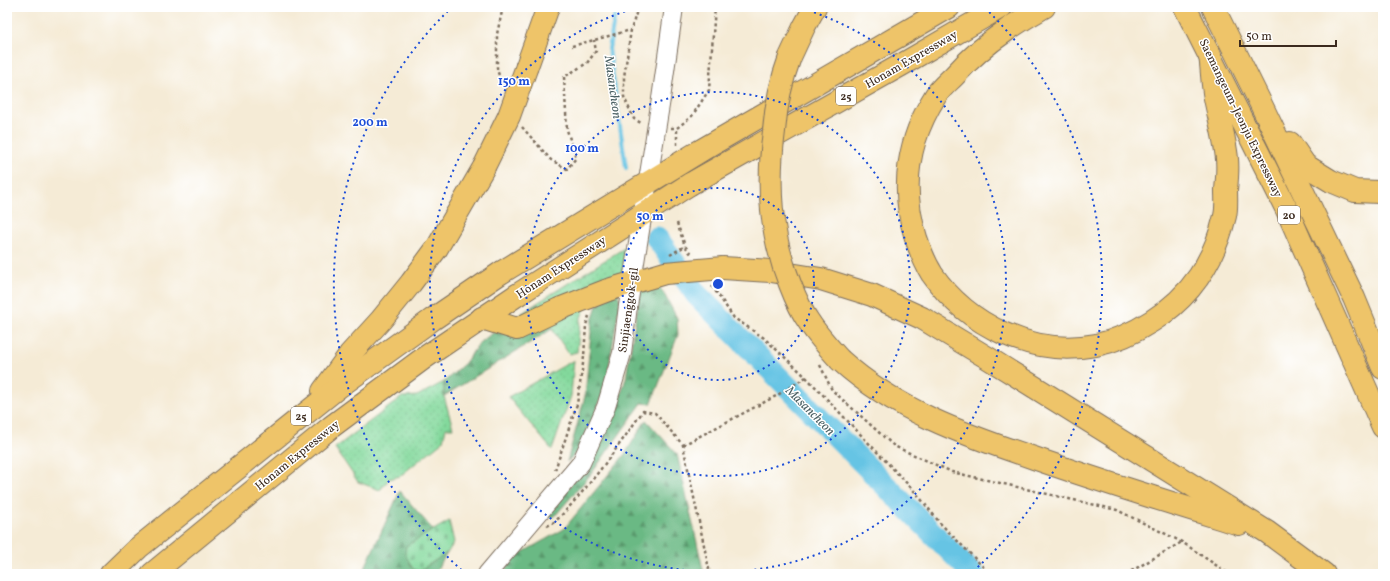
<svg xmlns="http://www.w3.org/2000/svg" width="1390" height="581" font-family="Vollkorn,serif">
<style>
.grass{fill:url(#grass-dots);stroke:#5f825d}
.forest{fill:url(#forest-firs);stroke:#527251}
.cemetery{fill:url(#cemetery-stones);stroke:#5f825d}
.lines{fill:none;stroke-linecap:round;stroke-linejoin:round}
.stream{stroke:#66c4e4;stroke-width:4}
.river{stroke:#66c4e4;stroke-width:23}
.minor-casing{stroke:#7c6e5e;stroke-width:20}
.highway-casing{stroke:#7c6e5e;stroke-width:24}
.path{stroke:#7c6e5e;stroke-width:2.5;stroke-dasharray:3 3;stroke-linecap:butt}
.minor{stroke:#fff;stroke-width:18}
.highway{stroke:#eec469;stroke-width:22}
.minor-bridge-casing{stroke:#7c6e5e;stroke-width:20;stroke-linecap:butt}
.highway-bridge-casing{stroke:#7c6e5e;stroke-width:24;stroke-linecap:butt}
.minor-bridge{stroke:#fff;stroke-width:18}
.highway-bridge{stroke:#eec469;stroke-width:22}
.ring{fill:none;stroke:#1d4ed8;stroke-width:2;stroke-dasharray:2 4}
.labels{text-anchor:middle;stroke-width:3;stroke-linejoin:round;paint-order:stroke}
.shield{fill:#fff;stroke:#766a62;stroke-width:1}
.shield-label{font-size:11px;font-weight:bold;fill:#3b2a1e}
.street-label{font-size:12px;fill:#3b2a1e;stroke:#fff}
.water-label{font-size:13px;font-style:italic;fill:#4a6063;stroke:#fff}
.centre{fill:#1d4ed8;stroke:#fff;stroke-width:2}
.ring-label{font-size:12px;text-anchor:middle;font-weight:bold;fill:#1d4ed8;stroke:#fff;stroke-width:3;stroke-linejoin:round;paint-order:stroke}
</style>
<defs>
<pattern id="grass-dots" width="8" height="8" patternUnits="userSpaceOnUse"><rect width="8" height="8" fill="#83d99c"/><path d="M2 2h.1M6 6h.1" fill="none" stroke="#72ba86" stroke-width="1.8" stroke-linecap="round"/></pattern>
<pattern id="forest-firs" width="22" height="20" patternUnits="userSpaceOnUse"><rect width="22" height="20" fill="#6ab984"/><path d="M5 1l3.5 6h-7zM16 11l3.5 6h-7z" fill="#58976b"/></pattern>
<pattern id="cemetery-stones" width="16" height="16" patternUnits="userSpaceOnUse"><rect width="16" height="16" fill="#83d99c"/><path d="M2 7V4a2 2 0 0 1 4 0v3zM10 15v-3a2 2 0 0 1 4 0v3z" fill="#72ba86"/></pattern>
</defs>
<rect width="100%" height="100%" fill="#fff"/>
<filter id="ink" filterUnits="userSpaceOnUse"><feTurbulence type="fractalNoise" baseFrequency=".025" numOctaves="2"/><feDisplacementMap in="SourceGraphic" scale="8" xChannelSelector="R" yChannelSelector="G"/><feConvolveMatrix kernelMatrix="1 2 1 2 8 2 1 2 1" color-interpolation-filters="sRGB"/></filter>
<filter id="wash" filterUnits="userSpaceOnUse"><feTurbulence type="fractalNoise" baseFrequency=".012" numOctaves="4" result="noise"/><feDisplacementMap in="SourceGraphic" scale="16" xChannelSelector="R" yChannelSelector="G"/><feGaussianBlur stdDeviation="0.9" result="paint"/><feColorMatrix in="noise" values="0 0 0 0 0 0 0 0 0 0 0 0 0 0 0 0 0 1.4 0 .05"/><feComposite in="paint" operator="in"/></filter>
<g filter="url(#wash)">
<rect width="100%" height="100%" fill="#f5ebd6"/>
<g class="grass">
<path d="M629,245L626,253L624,272L589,298L580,320L577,352L569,354L552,329L537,303Z"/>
<path d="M574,360L571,396L552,450L508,397Z"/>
<path d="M444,382V396L453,428H446L443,441L400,476L389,479L380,490L358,482L335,448L402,397L417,396Z"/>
</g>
<g class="forest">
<path d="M649,275L663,292L677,318L678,335L651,404L642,403L591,474L554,517L548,516L596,451L615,414L626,378L634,328L643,276Z"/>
<path d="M617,291L620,301L606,384L595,415L576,453L567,462L585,396L592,322L597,305Z"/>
<path d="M537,303L552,329L444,396V382L465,363L480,342Z"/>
<path d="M646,420L677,454L704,574H502L516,556L564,529L625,454Z"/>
<path d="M400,491L433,530L406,546L419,571L448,552L434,574H362Z"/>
</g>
<path class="cemetery" d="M449,521L454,542L448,552L419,571L413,569L405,554L406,546Z"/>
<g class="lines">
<path class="stream" d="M616,7L609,49L626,168"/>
<path class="river" d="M657,238L696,294L973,574"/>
</g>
</g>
<g filter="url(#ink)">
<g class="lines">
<defs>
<g id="minor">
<path d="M661,99L674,7"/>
<path d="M487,574L581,463L606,407L622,353L628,306"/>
</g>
<g id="highway">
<path d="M1044,7C1032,14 1019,21 1007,30C988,43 969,59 954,76C948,82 941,88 936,95C908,139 900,188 916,238C920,250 925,263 932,274C968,326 1033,357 1096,345C1116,341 1135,332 1152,321C1192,296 1214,261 1225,216C1227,208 1226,198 1226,190C1227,180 1228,169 1227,159C1225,139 1219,118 1215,98C1212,84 1212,69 1210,55"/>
<path d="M1185,7L1286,208L1383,427"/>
<path d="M1213,7L1259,100L1354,298L1383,368"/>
<path d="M790,57L804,27L815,7"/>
<path d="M527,66L548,7"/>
<path d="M1290,143L1305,165L1331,181L1355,191L1379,192L1383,191"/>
<path d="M700,151L949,7"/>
<path d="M690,184L903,64L1001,7"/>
<path d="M723,268L771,271L821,279L872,295L922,318L988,358L1267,532L1324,574"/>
<path d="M482,318L517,329L559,309L608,290"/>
<path d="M840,360C895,410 965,435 1034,458C1102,482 1171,503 1239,524"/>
<path d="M323,391L350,354L381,320L411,283L437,248L484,167"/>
<path d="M111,574L138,548L340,386L433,319L502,272"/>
<path d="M152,574L331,427L424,358L517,295"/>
</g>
</defs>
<use href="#minor" class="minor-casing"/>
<use href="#highway" class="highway-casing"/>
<g class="path">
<path d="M503,7L497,34V70L503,85"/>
<path d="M638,7L631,30L624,77V97L634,119L643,124"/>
<path d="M572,46L631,30"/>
<path d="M522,127L551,160L567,169L576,158L567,130L564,77L587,63L596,51L594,40"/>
<path d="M671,128H677L692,116L709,90L715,7"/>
<path d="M677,145V128"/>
<path d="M677,223L685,246"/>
<path d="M670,255L685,246L692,255"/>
<path d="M712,286L734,318L764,338L806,377L917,494L940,523L990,574"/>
<path d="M820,365L832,390L894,446L952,472L1117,510L1182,542L1229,574"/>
<path d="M683,445L776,396L806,377"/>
<path d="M555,470L577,404L584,357L586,325L589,316"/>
<path d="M547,526C557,522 563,513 570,506C597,476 620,444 643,411L655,413L683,445L710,574"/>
<path d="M1126,574L1182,542"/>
</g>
<use href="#minor" class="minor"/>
<use href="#highway" class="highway"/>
<defs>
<path id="minor-bridge" d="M628,306L661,99"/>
<g id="highway-bridge">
<path d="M790,57C781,81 776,106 774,131C767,185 770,234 790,284C795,297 801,311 809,322C818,336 829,348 840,360"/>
<path d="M484,167L509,116L527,66"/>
<path d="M502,272L700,151"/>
<path d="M608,290L665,273L723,268"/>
<path d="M517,295L690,184"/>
</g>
</defs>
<use href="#minor-bridge" class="minor-bridge-casing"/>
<use href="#highway-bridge" class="highway-bridge-casing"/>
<use href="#minor-bridge" class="minor-bridge"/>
<use href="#highway-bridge" class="highway-bridge"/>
</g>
</g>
<g class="ring">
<circle cx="718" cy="284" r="96"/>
<circle cx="718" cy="284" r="192"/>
<path d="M797 7A288 288 0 1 1 639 7"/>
<path d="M466 574A384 384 0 0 1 451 8M985 8A384 384 0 0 1 970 574"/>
</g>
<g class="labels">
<g class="shield">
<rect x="836" y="87" width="20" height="18" rx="3"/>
<rect x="1278" y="206" width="22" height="18" rx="3"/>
<rect x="291" y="407" width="20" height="18" rx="3"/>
</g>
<g class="shield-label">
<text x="846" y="100">25</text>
<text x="1289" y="219">20</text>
<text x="301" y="420">25</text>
</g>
<g class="street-label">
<text transform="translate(911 59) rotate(-30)" y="4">Honam Expressway</text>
<text transform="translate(1241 118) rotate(64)" y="4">Saemangeum-Jeonju Expressway</text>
<text transform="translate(561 267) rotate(-33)" y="4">Honam Expressway</text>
<text transform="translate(628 310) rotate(-82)" y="4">Sinjiaenggok-gil</text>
<text transform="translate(297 455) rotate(-39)" y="4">Honam Expressway</text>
</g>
<g class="water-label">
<text transform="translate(614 87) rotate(82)" y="5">Masancheon</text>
<text transform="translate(811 410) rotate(45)" y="5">Masancheon</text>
</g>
</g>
<circle cx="718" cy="284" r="6" class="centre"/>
<g class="ring-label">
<text x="514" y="85">150 m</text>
<text x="370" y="126">200 m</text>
<text x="582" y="152">100 m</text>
<text x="650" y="220">50 m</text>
</g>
<rect width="1390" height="581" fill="none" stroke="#fff" stroke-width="24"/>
<path d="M1240 40v6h96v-6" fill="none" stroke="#3b2a1e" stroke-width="2"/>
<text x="1246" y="40" font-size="12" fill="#3b2a1e" stroke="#ffffff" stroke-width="3" paint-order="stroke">50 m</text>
</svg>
